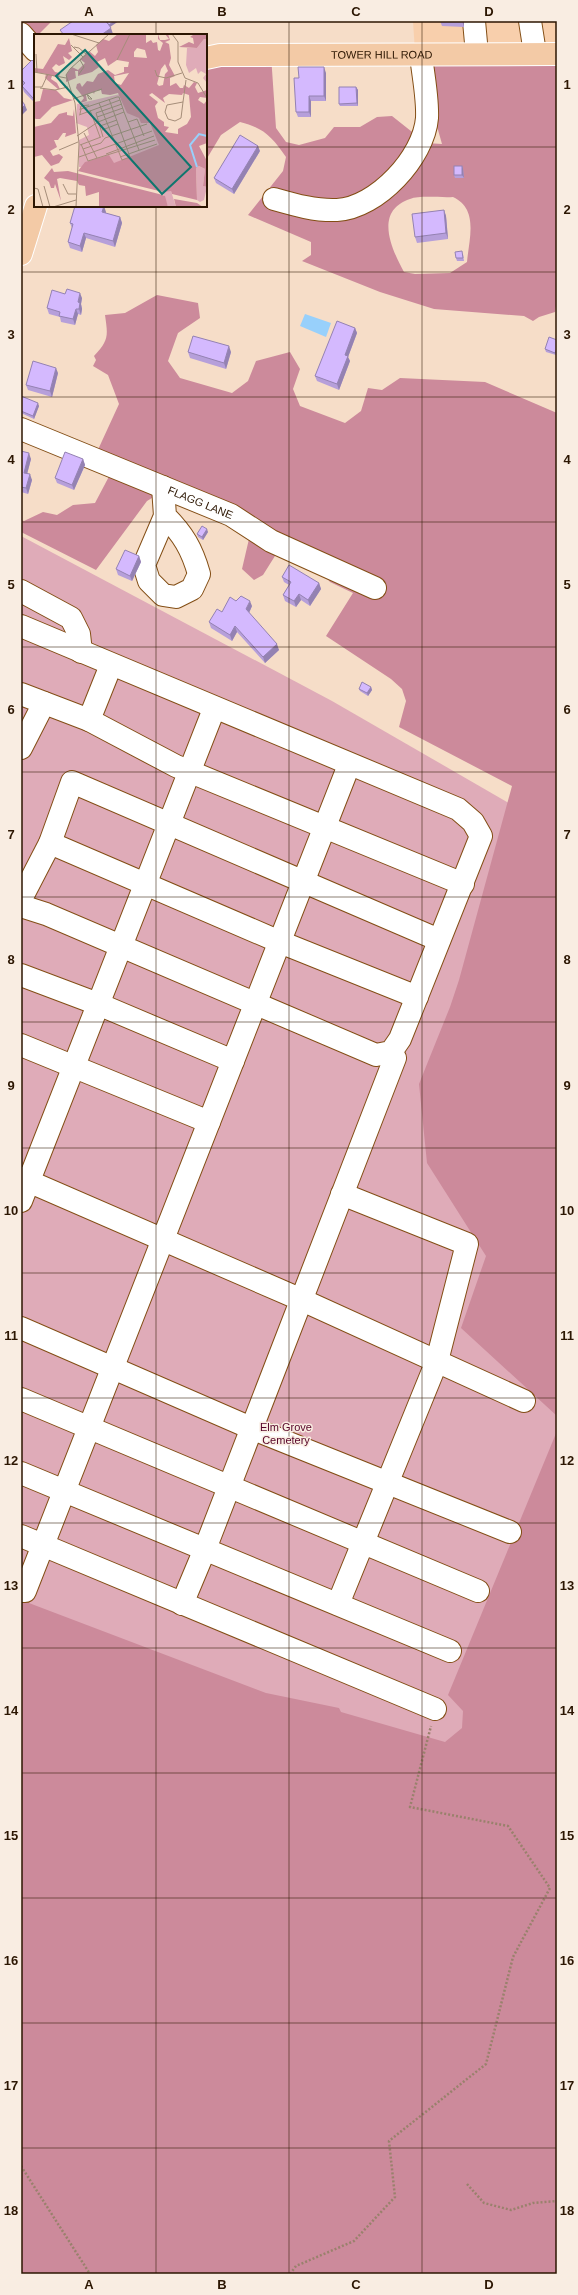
<svg xmlns="http://www.w3.org/2000/svg" width="578" height="2295" font-family="Helvetica,sans-serif">
<style>
.built{fill:#f8cfac}
.green{fill:#dfabb8}
.forest{fill:#cc8a9b;fill-rule:evenodd}
.water{fill:#98d0fb}
.lines{fill:none;stroke-linecap:round;stroke-linejoin:round}
.minor-casing{stroke:#834e15;stroke-width:24}
.major-casing{stroke:#fff;stroke-width:24}
.path{stroke:#99816c;stroke-width:2.5;stroke-dasharray:2 2;stroke-linecap:butt}
.minor{stroke:#fff;stroke-width:22}
.major{stroke:#f3caa6;stroke-width:22}
.wall{fill:#b69fda}
.shaded-wall{fill:#9482b2}
.building{fill:#d4b9fe;stroke:#9482b2}
.grid{fill:none;stroke:#2c1602;stroke-width:1;stroke-opacity:0.55}
.labels{text-anchor:middle;stroke-width:3;stroke-linejoin:round;paint-order:stroke}
.street-label{font-size:11px;fill:#2c1602;stroke:#f9ede2}
.park-label{font-size:11px;fill:#560428;stroke:#f9ede2}
.inset-river{fill:none;stroke:#98d0fb;stroke-width:2}
.inset-road{fill:none;stroke:#a58d79;stroke-width:1}
.view{fill:#0f766e;fill-opacity:0.15;stroke:#0f766e;stroke-width:2}
.inset-edge{fill:none;stroke:#2c1602;stroke-width:2}
.neatline{fill:none;stroke:#2c1602;stroke-width:1.5}
.grid-label{font-size:13px;text-anchor:middle;font-weight:bold;fill:#2c1602}
</style>
<rect width="100%" height="100%" fill="#f6ddc8"/>
<path class="built" d="M413,21H557V52H415Z"/>
<path class="green" d="M21,536L332,701L521,810L557,1365V1790L21,1623Z"/>
<g class="forest">
<path d="M21,21H52L38,35L21,31Z"/>
<path d="M557,52V300L555,312L539,317L533,321L524,316L434,309L380,292L302,261L311,255V242L248,215L283,171L286,157C272,137 264,128 240,122L221,135L206,160V55H271L276,128L286,142L299,145L325,138L334,127H360L377,117L392,116L426,143L442,144L429,98L427,54ZM453,197C479,209 469,239 467,262L450,273L415,274L404,272C391,248 374,211 410,199C420,195 442,198 453,197Z"/>
<path d="M157,295L198,303L200,318L178,333L168,361L180,378L232,393L248,381L256,361L290,352L300,369L293,389L300,406L345,423L361,411L368,388L382,390L400,378L485,382L557,413V1416L461,1328L486,1256L427,1163L419,1084L450,1007L459,980L512,786L399,727L406,701L402,689L391,679L326,636L353,593L330,582L312,560L280,548L263,575L254,580L242,569L252,526L170,487L147,501L96,570L21,532V520L24,521L43,512L57,515L73,505L95,503L114,467L96,454L119,404L108,375L93,366L96,360L94,356C109,340 108,336 105,315L125,313Z"/>
<path d="M557,1431V2274H23L21,2272V1600L266,1693L339,1708L341,1712L445,1742L462,1728L463,1711L448,1695Z"/>
</g>
<path class="water" d="M305,314L331,323L326,337L300,326Z"/>
<g class="lines">
<defs>
<g id="minor">
<path d="M474,21L477,54"/>
<path d="M530,21L535,53"/>
<path d="M21,34L35,50"/>
<path d="M274,199C295,205 316,211 337,210C377,208 424,157 427,118C428,98 423,75 421,55"/>
<path id="s1" d="M21,429L231,515L271,541L375,588"/>
<path d="M163,487L165,516L144,565L149,581L163,595L176,597L192,589L199,574C192,549 183,534 165,516"/>
<path d="M21,591L71,618L79,634L81,652"/>
<path d="M21,626L458,809L473,822L481,836L400,1039L391,1052L376,1055L46,914L21,906"/>
<path d="M21,694L89,720L176,766L463,884"/>
<path d="M89,720L111,665"/>
<path d="M21,748L44,703"/>
<path d="M50,843L280,942L417,997"/>
<path d="M21,899L50,843L72,782L439,940"/>
<path d="M21,975L98,1004L233,1061"/>
<path d="M21,1045L209,1122"/>
<path d="M21,1178L302,1300L524,1401"/>
<path d="M21,1201L214,709"/>
<path d="M21,1328L251,1428L510,1532"/>
<path d="M21,1399L478,1591"/>
<path d="M21,1473L450,1651"/>
<path d="M21,1536L435,1709"/>
<path d="M21,1591H25L349,765"/>
<path d="M182,1604L205,1549L395,1058L391,1052"/>
<path d="M338,1604L437,1361L467,1244L342,1194"/>
</g>
<g id="major">
<path id="s2" d="M206,58L220,55L557,54"/>
<path d="M21,254L36,206"/>
</g>
</defs>
<use href="#minor" class="minor-casing"/>
<use href="#major" class="major-casing"/>
<g class="path">
<path d="M21,2166L90,2274"/>
<path d="M467,2184L484,2203L511,2210L533,2203L557,2201"/>
<path d="M290,2274L296,2266L354,2241L395,2197L389,2141L486,2064L513,1957L550,1888L508,1826L410,1807L431,1726"/>
</g>
<use href="#minor" class="minor"/>
<use href="#major" class="major"/>
</g>
<g class="wall">
<path d="M440,21H464V27L442,26Z"/>
<path d="M35,63V103L24,92L22,86L23,85L21,82V71Z"/>
<path d="M326,73V101H311V117H298L296,112L299,78Z"/>
<path d="M356,87L358,90V106H340L339,104Z"/>
<path d="M260,151L234,194L216,183L214,178Z"/>
<path d="M462,166L463,169L464,178H455L454,175Z"/>
<path d="M444,210L446,216L448,239L417,243L415,237Z"/>
<path d="M106,212L105,213L120,217L122,223L115,247L86,238L82,252L70,248L68,242L72,228L70,223Z"/>
<path d="M463,254L464,261H457L456,258Z"/>
<path d="M82,298L81,304L82,309L81,315L78,314L75,325L61,322L60,317L49,314L47,308Z"/>
<path d="M355,328L357,333L348,357L350,361L339,390L317,381L315,376Z"/>
<path d="M557,340L556,355L546,352L545,349Z"/>
<path d="M188,352H231L226,369L190,358Z"/>
<path d="M58,373L52,397L28,390L26,385Z"/>
<path d="M21,396L39,406L34,419L21,413Z"/>
<path d="M21,451L31,459L27,474L32,480L28,494L21,492Z"/>
<path d="M83,459L85,465L74,490L57,483L55,478Z"/>
<path d="M208,532L203,540L198,537L197,534Z"/>
<path d="M139,556L141,562L132,581L118,575L116,569Z"/>
<path d="M282,577L319,583L321,589L310,606L301,600L296,607L285,601L283,595L289,585L284,582Z"/>
<path d="M252,606L249,613L279,650L265,663L237,632L232,641L211,628L209,622L222,612Z"/>
<path d="M371,687L372,690L368,696L360,691L359,689Z"/>
</g>
<g class="shaded-wall">
<path d="M114,21H119L110,27L109,25Z"/>
<path d="M462,21H464V27Z"/>
<path d="M111,28L113,34L111,35H101Z"/>
<path d="M324,67L326,73V101L324,96Z"/>
<path d="M356,87L358,90V106L357,103Z"/>
<path d="M35,96V103L33,98Z"/>
<path d="M309,96L311,101V117L309,112Z"/>
<path d="M25,105L27,110L21,116V109Z"/>
<path d="M258,146L260,151L234,194L232,189Z"/>
<path d="M462,166L463,169L464,178L462,175Z"/>
<path d="M104,206L106,212L104,218L102,212Z"/>
<path d="M444,210L446,216L448,239L446,233Z"/>
<path d="M120,217L122,223L115,247L113,241Z"/>
<path d="M84,233L86,238L82,252L80,246Z"/>
<path d="M80,293L82,298L81,304L82,309L81,315L79,309L78,302Z"/>
<path d="M76,309L78,314L75,325L73,319Z"/>
<path d="M355,328L357,333L348,357L350,361L339,390L337,384L345,355Z"/>
<path d="M229,346L231,352L226,369L224,363Z"/>
<path d="M56,368L58,373L52,397L50,391Z"/>
<path d="M38,403L39,406L34,419L33,416Z"/>
<path d="M29,453L31,459L26,478L24,473Z"/>
<path d="M83,459L85,465L74,490L72,485Z"/>
<path d="M30,474L32,480L28,494L26,488Z"/>
<path d="M207,529L208,532L203,540L202,537Z"/>
<path d="M139,556L141,562L132,581L130,576Z"/>
<path d="M319,583L321,589L310,606L308,600Z"/>
<path d="M299,594L301,600L296,607L294,601Z"/>
<path d="M250,601L252,606L248,615L246,609Z"/>
<path d="M235,626L237,632L232,641L230,635Z"/>
<path d="M277,644L279,650L265,663L263,657Z"/>
<path d="M371,687L372,690L368,696L367,693Z"/>
</g>
<g class="building">
<path d="M73,21H106L111,28L101,35H64L60,30Z"/>
<path d="M106,21H114L109,25Z"/>
<path d="M32,60L35,63V96L33,98L22,86L25,83L21,79V71Z"/>
<path d="M298,67H324V96H309V112H296L294,78H299Z"/>
<path d="M339,87H356L357,103L339,104Z"/>
<path d="M21,100L25,105L21,109Z"/>
<path d="M240,135L258,146L232,189L214,178Z"/>
<rect x="454" y="166" width="8" height="9"/>
<path d="M75,206H104L102,212L120,217L113,241L84,233L80,246L68,242L73,224L70,223Z"/>
<path d="M444,210L446,233L415,237L412,214Z"/>
<path d="M462,251L463,258H456L455,252Z"/>
<path d="M67,289L80,293L78,302L80,303L79,309H76L73,319L59,316L60,312L47,308L52,290L65,294Z"/>
<path d="M337,321L355,328L345,355L348,356L337,384L315,376Z"/>
<path d="M193,336L229,346L224,363L188,352Z"/>
<path d="M549,337L557,340V348L555,353L545,349Z"/>
<path d="M33,361L56,368L50,391L26,385Z"/>
<path d="M21,396L38,403L33,416L21,411Z"/>
<path d="M21,451L29,453L24,473L30,474L26,488L21,487Z"/>
<path d="M65,452L83,459L72,485L55,478Z"/>
<path d="M202,526L207,529L202,537L197,534Z"/>
<path d="M125,550L139,556L130,576L116,569Z"/>
<path d="M289,565L319,583L308,600L299,594L294,601L283,595L291,582L282,577Z"/>
<path d="M241,596L250,601L246,609L277,644L263,657L235,626L230,635L209,622L217,609L222,612L230,597L236,601Z"/>
<path d="M362,682L371,687L367,693L359,689Z"/>
</g>
<path class="grid" d="M156,21V35M289,21V2274M422,21V2274M21,147H35M206,147H557M156,206V2274M21,272H557M21,397H557M21,522H557M21,647H557M21,772H557M21,897H557M21,1022H557M21,1148H557M21,1273H557M21,1398H557M21,1523H557M21,1648H557M21,1773H557M21,1898H557M21,2023H557M21,2148H557"/>
<g class="labels">
<g class="street-label">
<text dy="4" stroke="none"><textPath href="#s2" startOffset="176">TOWER HILL ROAD</textPath></text>
<text dy="4" stroke="none"><textPath href="#s1" startOffset="194">FLAGG LANE</textPath></text>
</g>
<g class="park-label">
<text x="286" y="1431">Elm Grove<tspan x="286" dy="13">Cemetery</tspan></text>
</g>
</g>
<g transform="translate(34 34)">
<rect width="173" height="173" fill="#f6ddc8"/>
<path d="M170,5H173V49L169,44L172,40L167,37L164,40L162,34L155,39L152,31L153,14H163ZM86,60L117,87L134,108L79,132L45,133V106L55,101L53,93L42,89L43,70ZM165,132L171,135L169,152L173,153L170,166L166,168L163,166L162,134ZM128,157H137L142,173H134Z" fill="#dfabb8"/>
<path d="M84,0H112V9L117,6L119,9L123,8L124,16L126,17L129,9L124,5V0L126,6H131L135,5L131,0H134L136,6L131,8L135,10L137,24L135,31L141,42L136,44V52L142,49L146,54H149L150,51L155,54L160,48L163,49L161,53L164,59L173,56V64L166,63L164,66L170,70L173,66V109L165,112L173,127V153L169,152L171,135L165,132L162,134L163,166L138,160L137,157L129,158L44,137L51,128L75,121L80,129L125,111L116,89H107L105,84L93,79L84,59L76,61L68,60L67,56L61,57L60,60L59,58L52,61L53,67L46,69L50,64L42,54L43,50L46,49L48,53L53,47L59,48L64,40L74,36L81,41L90,38V33H94L95,28L83,26L74,32L71,24L63,28L65,33L58,38L44,42V37H41L42,44L32,48V41L38,33L44,36L51,29L46,25L55,17L61,22L64,18L62,11L69,5L75,7ZM103,14L111,16L113,24L100,23V18ZM131,30L134,37L131,40L129,51L125,52L123,50L127,35ZM95,39L87,51L81,49L80,42ZM118,59L131,69L129,64L135,60L148,61L149,59L155,61L157,83L153,90L144,95V100L131,98L135,93L130,92V88L124,84L121,72L124,68L115,61ZM173,0V5H170L163,14L145,13L155,8L160,10L159,4L156,3L159,1ZM35,4L38,17L34,19L38,23L35,26L29,22L31,29L25,32L22,30L18,34L21,38L26,39L25,43L18,42L17,45L23,49L26,55H24L11,44L12,40L0,38V34L9,35L24,10L31,11ZM9,55L22,56L30,64L39,66L18,73L6,85H2L0,84V68L6,67ZM40,75L42,99L31,103L32,99H29L24,106H20L23,113L16,117L19,122L25,120L29,123L25,129L17,132L8,121L0,123V93L17,89L25,80L33,78V81L39,82ZM18,134L20,138L34,137L125,160L131,162L134,173H65V158L52,162L51,152L45,151L43,147L26,144L23,145L27,167L21,150L20,154H17L15,148L10,144ZM140,165L163,169L169,173H142Z" fill="#cc8a9b" fill-rule="evenodd"/>
<path class="inset-river" d="M163,133L156,111L165,100L173,102"/>
<path class="inset-road" d="M37,0L65,9M138,0L144,8V28L151,44L164,49L173,64M37,11L49,23M40,13L45,14L52,20M2,20L3,38M83,26L96,0M121,36L123,42L132,44L148,39M0,38L32,44M45,40L50,33L46,26M0,53H8L14,40M6,54L21,56L34,53M53,60L55,65H58L54,61M39,65L68,55M149,68L147,84L141,87L134,85L131,78L133,71ZM149,68L152,46M65,69L88,126L96,123L75,65M46,76L47,72L55,71M56,76L66,103M90,78L105,116M45,81L86,66M63,83L89,74M94,88L103,85L110,102M66,92L83,86M68,96L84,90M50,99L63,124M43,102L64,88L90,78L85,63H83L47,75L46,80M69,103L62,79L88,70M47,110L54,127L121,106M46,111L67,103M49,115L67,109L71,104L113,90M25,116L44,108M72,120L120,102M45,123L118,97M86,123L123,110M29,150L34,160H42M10,152L16,173M0,154L4,155L9,173M19,173L42,166M42,173L45,110L41,69L32,41L36,35L75,0"/>
<path class="view" d="M51,16L157,133L128,160L22,42Z"/>
<rect width="173" height="173" class="inset-edge"/>
</g>
<rect width="578" height="2295" fill="none" stroke="#f9ede2" stroke-width="44"/>
<rect x="22" y="22" width="534" height="2251" class="neatline"/>
<g class="grid-label">
<text x="89" y="16">A</text>
<text x="222" y="16">B</text>
<text x="356" y="16">C</text>
<text x="489" y="16">D</text>
<text x="11" y="89">1</text>
<text x="567" y="89">1</text>
<text x="11" y="214">2</text>
<text x="567" y="214">2</text>
<text x="11" y="339">3</text>
<text x="567" y="339">3</text>
<text x="11" y="464">4</text>
<text x="567" y="464">4</text>
<text x="11" y="589">5</text>
<text x="567" y="589">5</text>
<text x="11" y="714">6</text>
<text x="567" y="714">6</text>
<text x="11" y="839">7</text>
<text x="567" y="839">7</text>
<text x="11" y="964">8</text>
<text x="567" y="964">8</text>
<text x="11" y="1090">9</text>
<text x="567" y="1090">9</text>
<text x="11" y="1215">10</text>
<text x="567" y="1215">10</text>
<text x="11" y="1340">11</text>
<text x="567" y="1340">11</text>
<text x="11" y="1465">12</text>
<text x="567" y="1465">12</text>
<text x="11" y="1590">13</text>
<text x="567" y="1590">13</text>
<text x="11" y="1715">14</text>
<text x="567" y="1715">14</text>
<text x="11" y="1840">15</text>
<text x="567" y="1840">15</text>
<text x="11" y="1965">16</text>
<text x="567" y="1965">16</text>
<text x="11" y="2090">17</text>
<text x="567" y="2090">17</text>
<text x="11" y="2215">18</text>
<text x="567" y="2215">18</text>
<text x="89" y="2289">A</text>
<text x="222" y="2289">B</text>
<text x="356" y="2289">C</text>
<text x="489" y="2289">D</text>
</g>
</svg>
